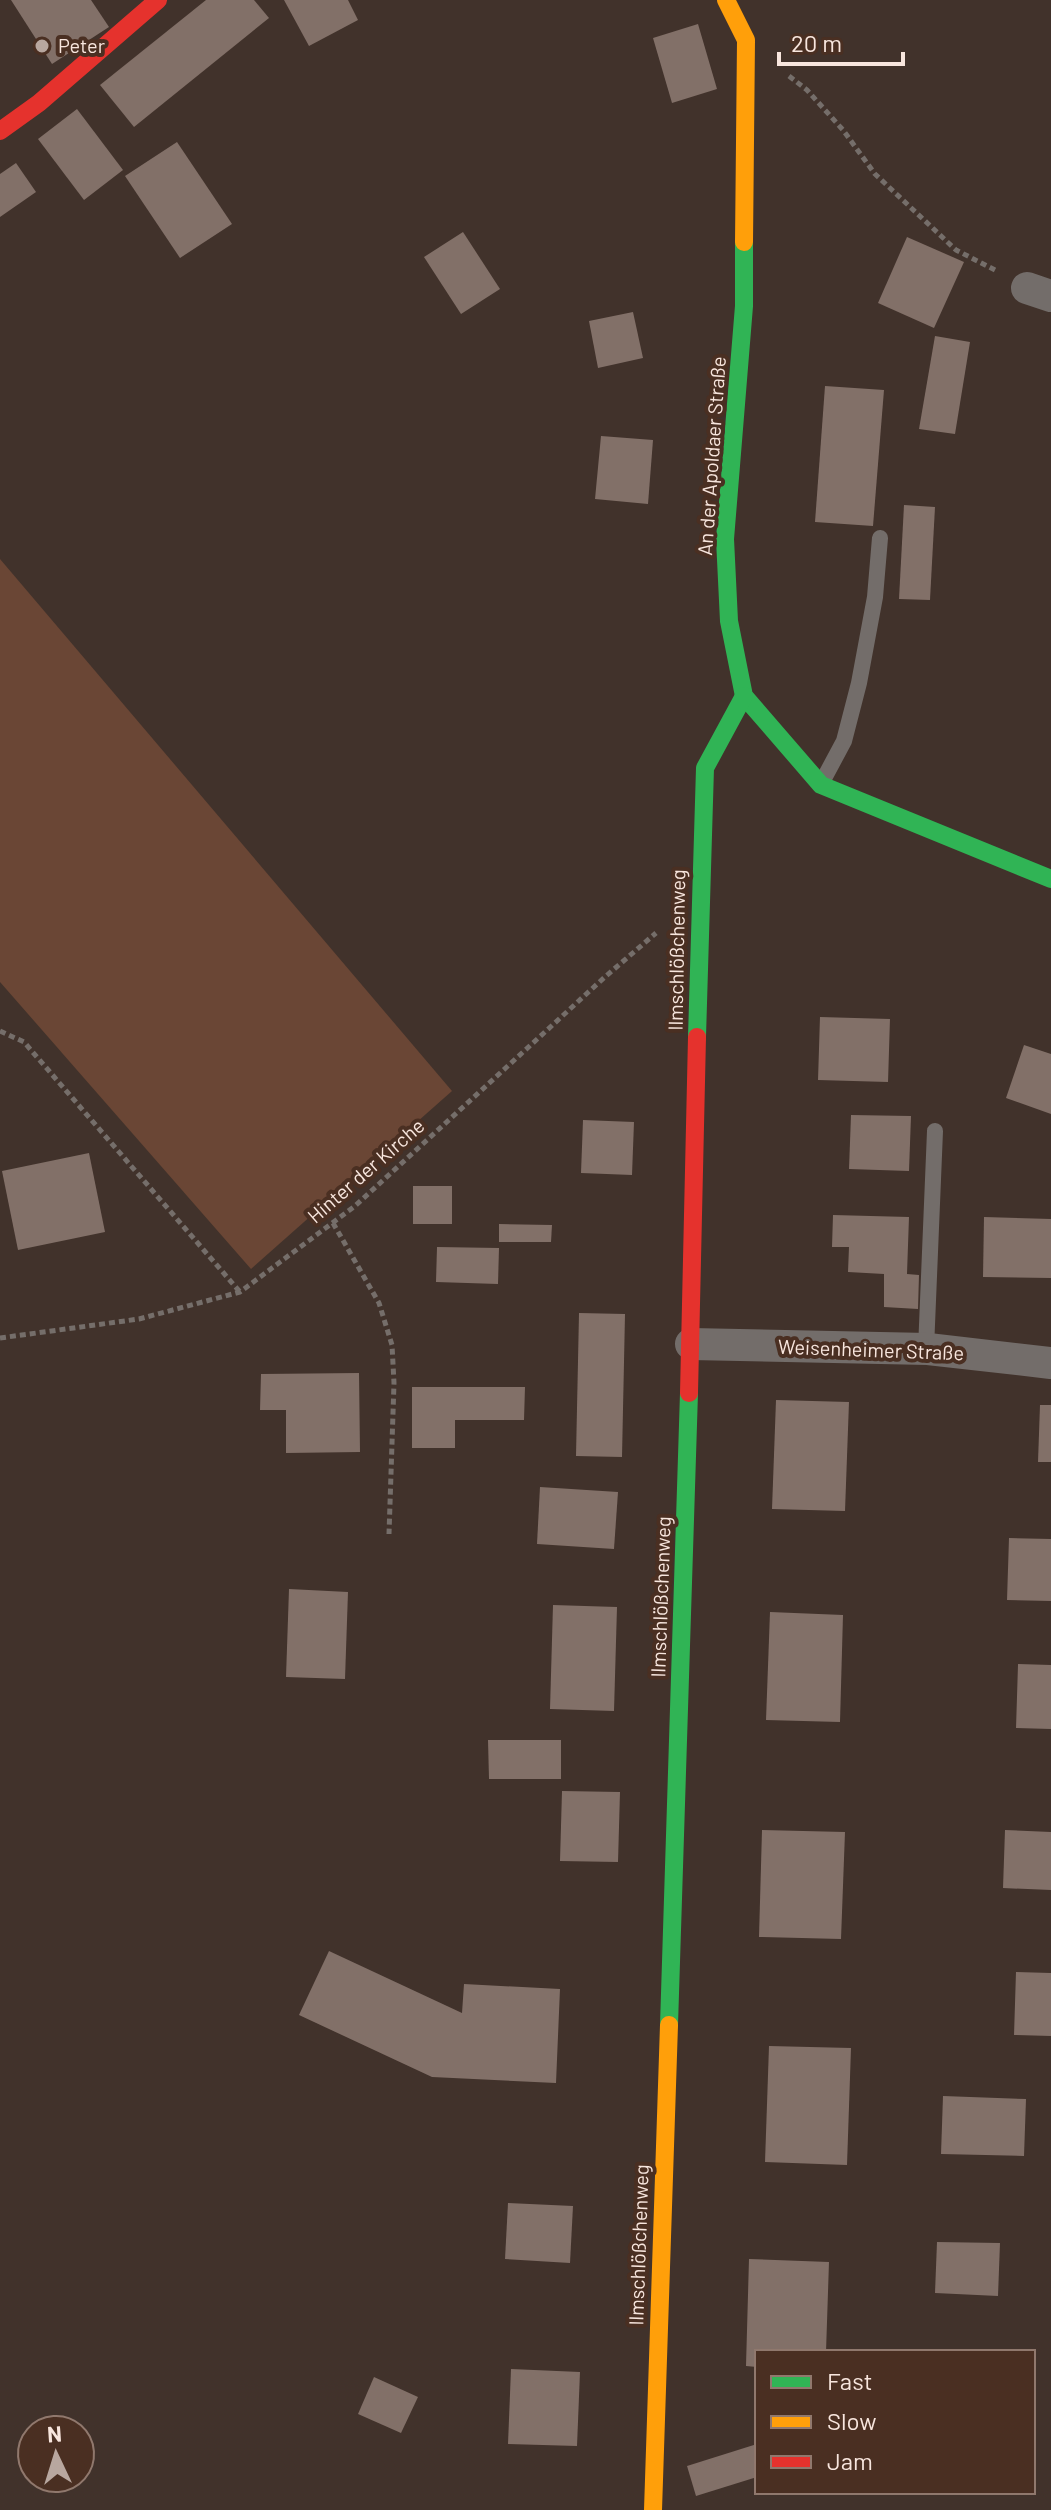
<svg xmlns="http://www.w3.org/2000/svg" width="1051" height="2510" font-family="Barlow,sans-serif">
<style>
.green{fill:#6a4635}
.building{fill:#827068}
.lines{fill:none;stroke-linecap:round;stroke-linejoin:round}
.path{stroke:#756e6a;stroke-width:5;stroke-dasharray:6 4;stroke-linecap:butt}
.lane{stroke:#736d6a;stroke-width:16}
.street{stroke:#736d6a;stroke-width:32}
.fast{stroke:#30b455;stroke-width:18}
.slow{stroke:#ff9f0a;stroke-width:18}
.jam{stroke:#e5322d;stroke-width:18}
.poi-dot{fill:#b8a79f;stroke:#4a2f22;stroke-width:3}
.labels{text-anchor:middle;stroke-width:8;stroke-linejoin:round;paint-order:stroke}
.poi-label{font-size:20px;fill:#f8e6de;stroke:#4a2f22;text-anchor:start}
.street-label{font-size:20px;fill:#f8e6de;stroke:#4a2f22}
</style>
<rect width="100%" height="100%" fill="#41322b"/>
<path class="green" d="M0,559L452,1091L251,1269L0,982Z"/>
<g class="building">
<path d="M11,0H91L109,27L52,64Z"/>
<path d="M206,0H254L269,18L134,127L100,85Z"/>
<path d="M284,0H348L358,20L309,46Z"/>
<path d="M698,24L717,89L672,103L653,38Z"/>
<path d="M77,109L123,170L84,200L38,139Z"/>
<path d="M177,142L232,224L180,258L125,176Z"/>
<path d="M16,163L36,192L0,217V174Z"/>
<path d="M463,232L500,289L461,314L424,257Z"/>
<path d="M907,237L964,262L934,328L878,303Z"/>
<path d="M633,312L643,358L598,368L589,321Z"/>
<path d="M935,336L970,342L955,434L919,429Z"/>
<path d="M825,386L884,390L873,526L815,522Z"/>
<path d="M601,436L653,440L648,504L595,499Z"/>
<path d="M904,505L935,507L930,600L899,599Z"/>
<path d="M820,1017L890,1019L888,1082L818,1080Z"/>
<path d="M1024,1045L1051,1054V1114L1006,1098Z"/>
<path d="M851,1115L911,1116L909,1171L849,1169Z"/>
<path d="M583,1120L634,1122L632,1175L581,1173Z"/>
<path d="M89,1153L105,1232L18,1250L2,1171Z"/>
<rect x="413" y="1186" width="39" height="38"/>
<path d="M833,1215L909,1217L907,1274L919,1275L918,1309L884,1307V1274L848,1272L849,1247H832Z"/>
<path d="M984,1217L1051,1219V1278L983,1277Z"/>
<path d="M499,1224L552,1225L551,1242H499Z"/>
<path d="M437,1247L499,1248L498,1284L436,1282Z"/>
<path d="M579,1313L625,1314L622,1457L576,1456Z"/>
<path d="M359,1373L360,1452L286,1453V1410H260L261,1374Z"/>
<path d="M412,1387H525L524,1420H455V1448H412Z"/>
<path d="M776,1400L849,1402L845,1511L772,1509Z"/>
<path d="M1040,1405H1051V1462H1038Z"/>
<path d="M540,1487L618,1492L614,1549L537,1544Z"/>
<path d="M1009,1538L1051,1539V1601L1007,1600Z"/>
<path d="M289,1589L348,1592L345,1679L286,1677Z"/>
<path d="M553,1605L617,1607L614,1711L550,1709Z"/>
<path d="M770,1612L843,1615L840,1722L766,1720Z"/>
<path d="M1018,1664L1051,1665V1729L1016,1728Z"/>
<path d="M488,1740H561V1779H489Z"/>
<path d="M562,1791L620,1792L618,1862L560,1861Z"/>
<path d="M762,1830L845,1832L841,1939L759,1937Z"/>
<path d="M1005,1830L1051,1832V1890L1003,1888Z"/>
<path d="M329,1951L462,2013L464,1984L560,1989L556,2083L432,2077L299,2015Z"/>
<path d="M1016,1972L1051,1973V2036L1014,2035Z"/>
<path d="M769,2046L851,2048L847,2165L765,2162Z"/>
<path d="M943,2096L1026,2099L1024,2156L941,2154Z"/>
<path d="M508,2203L573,2206L570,2263L505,2259Z"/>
<path d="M937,2242L1000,2243L998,2296L935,2293Z"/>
<path d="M749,2259L829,2262L826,2352H757V2367L746,2366Z"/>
<path d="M511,2369L580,2372L577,2446L508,2444Z"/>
<path d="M374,2377L418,2397L401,2433L358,2414Z"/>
<path d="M757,2444V2477L696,2496L687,2466Z"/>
</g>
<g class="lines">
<g class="path">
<path d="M789,76L807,90L843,130L875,174L956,250L995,270"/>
<path d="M0,1031L24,1042L240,1292"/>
<path d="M333,1223L379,1303L392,1345L394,1383L389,1534"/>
<path d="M0,1338L139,1319L240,1292L355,1206L606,976L656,933"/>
</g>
<g class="lane">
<path d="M821,784L844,741L859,683L875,597L880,538"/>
<path d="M926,1349L935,1131"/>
</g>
<g class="street">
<path d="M1027,288L1051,296"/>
<path d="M691,1344L928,1349L1051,1363"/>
</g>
<g class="fast">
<path d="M744,242V306L725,539L729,621L744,696L821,785L1051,879"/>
<path d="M697,1037L705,768L744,696"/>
<path d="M669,2025L689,1393"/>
</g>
<g class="slow">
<path d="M726,0L746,40L744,242"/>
<path d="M653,2510L669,2025"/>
</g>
<g class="jam">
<path d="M0,131L39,103L158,0"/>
<path d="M689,1393L697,1037"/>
</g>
</g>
<circle class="poi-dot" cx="42" cy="46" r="8"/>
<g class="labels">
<g class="poi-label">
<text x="58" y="53">Peter</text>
</g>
<g class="street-label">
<text transform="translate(712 456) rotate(-86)" y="7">An der Apoldaer Straße</text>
<text transform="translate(677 950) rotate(-89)" y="7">Ilmschlößchenweg</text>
<text transform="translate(366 1171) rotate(-41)" y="7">Hinter der Kirche</text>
<text transform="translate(871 1350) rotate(2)" y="7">Weisenheimer Straße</text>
<text transform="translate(661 1597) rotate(-88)" y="7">Ilmschlößchenweg</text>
<text transform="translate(639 2245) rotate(-88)" y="7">Ilmschlößchenweg</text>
</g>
</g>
<rect x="755" y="2350" width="280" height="144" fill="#4a2f22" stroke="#90786d" stroke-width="2"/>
<rect x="771" y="2376" width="40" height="12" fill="#30b455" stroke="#90786d" stroke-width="2"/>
<text x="827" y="2390" font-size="24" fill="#f8e6de">Fast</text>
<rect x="771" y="2416" width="40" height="12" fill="#ff9f0a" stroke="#90786d" stroke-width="2"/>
<text x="827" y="2430" font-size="24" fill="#f8e6de">Slow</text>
<rect x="771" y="2456" width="40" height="12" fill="#e5322d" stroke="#90786d" stroke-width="2"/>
<text x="827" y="2470" font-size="24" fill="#f8e6de">Jam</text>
<g transform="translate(56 2454) rotate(356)"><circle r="38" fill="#4a2f22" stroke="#90786d" stroke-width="2"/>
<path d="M0-6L14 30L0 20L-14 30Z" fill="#b8a79f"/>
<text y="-12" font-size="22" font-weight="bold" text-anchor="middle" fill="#f8e6de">N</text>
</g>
<path d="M779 52v12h124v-12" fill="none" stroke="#f8e6de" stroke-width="4"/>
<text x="791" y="52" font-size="24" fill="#f8e6de" stroke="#4a2f22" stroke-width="6" paint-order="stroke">20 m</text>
</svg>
